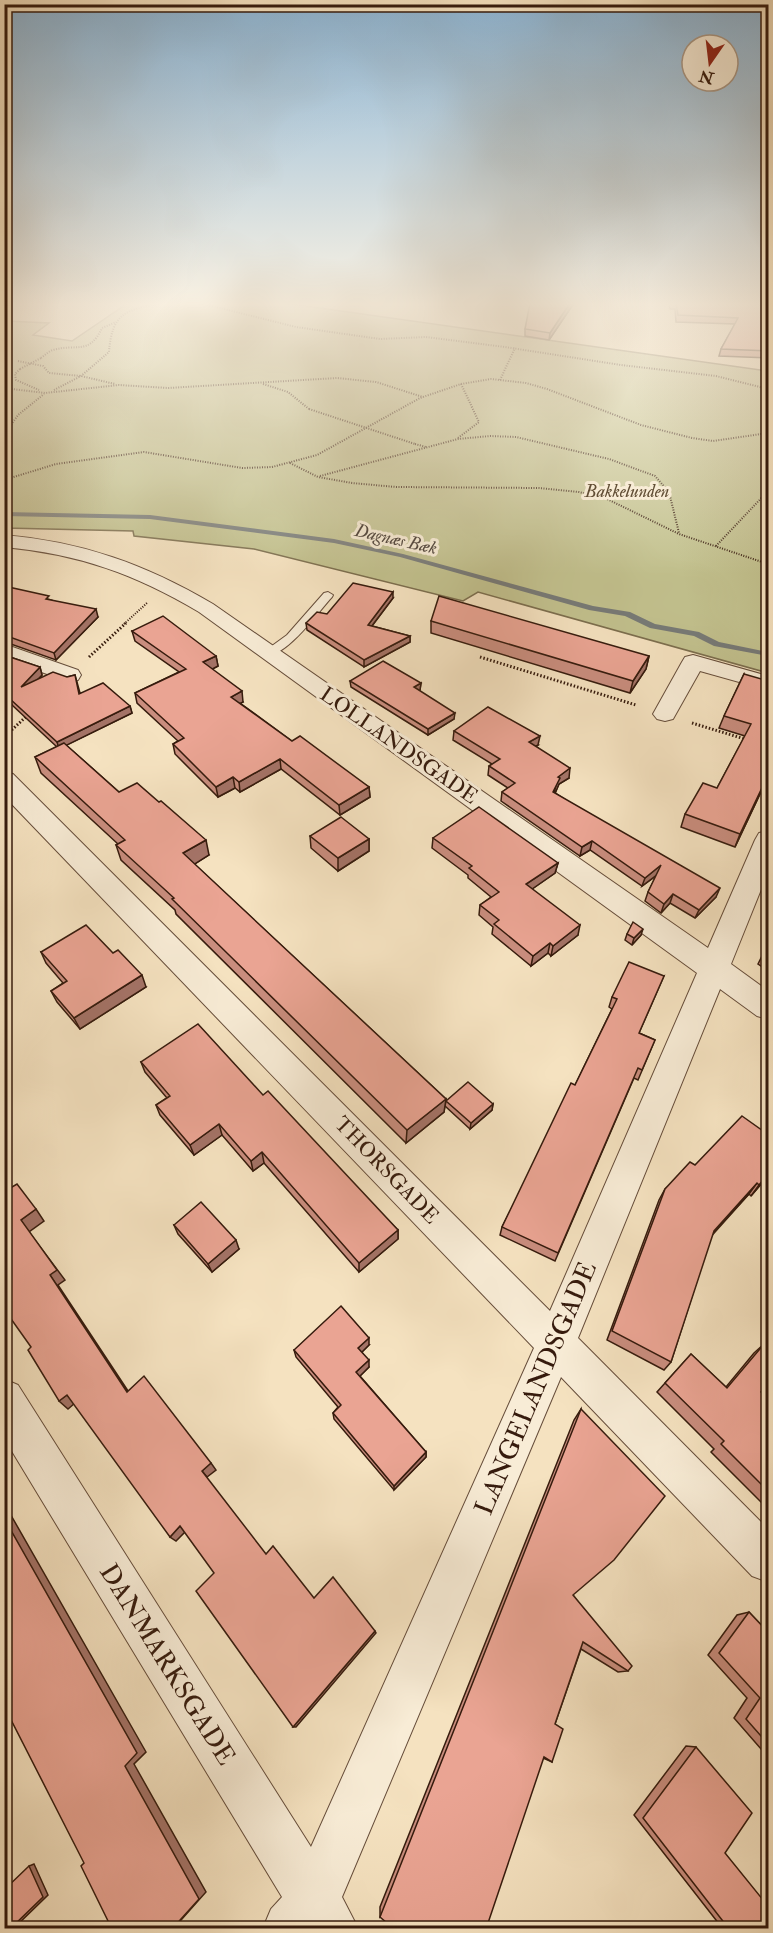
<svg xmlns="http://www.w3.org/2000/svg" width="773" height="1933" font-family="'IM FELL Double Pica',serif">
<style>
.green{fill:#c2c18e;stroke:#7c6e4e;stroke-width:1.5}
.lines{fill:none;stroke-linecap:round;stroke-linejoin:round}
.stream{fill:#777a77;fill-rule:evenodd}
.service-casing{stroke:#664d3a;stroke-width:2}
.minor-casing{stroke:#664d3a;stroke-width:2}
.path-far1{stroke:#361b0d;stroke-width:2;stroke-dasharray:1 1.5;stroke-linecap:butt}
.path{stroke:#361b0d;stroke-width:3;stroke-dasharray:1.5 2;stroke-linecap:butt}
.service{fill:#f8ecd6;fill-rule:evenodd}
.minor{fill:#f8ecd6;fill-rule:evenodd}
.path-bridge{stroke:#361b0d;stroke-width:2;stroke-dasharray:1 1.5;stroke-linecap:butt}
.wall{fill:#c98d7e;stroke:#361b0d;stroke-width:1.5}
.shaded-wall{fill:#a47367;stroke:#361b0d;stroke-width:1.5}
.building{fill:#eaa493;stroke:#361b0d;stroke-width:1.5}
.labels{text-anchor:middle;stroke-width:6;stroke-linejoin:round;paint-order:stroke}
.far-park-label{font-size:18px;font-style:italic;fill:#604d34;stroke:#f8ecd6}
.far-water-label{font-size:18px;font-style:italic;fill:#574b42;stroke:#f8ecd6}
.street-label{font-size:21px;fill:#361b0d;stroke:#f8ecd6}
.near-street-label{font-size:26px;fill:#361b0d;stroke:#f8ecd6}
</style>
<rect width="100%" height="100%" fill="#f5e2c0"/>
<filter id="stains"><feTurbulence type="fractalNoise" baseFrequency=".00333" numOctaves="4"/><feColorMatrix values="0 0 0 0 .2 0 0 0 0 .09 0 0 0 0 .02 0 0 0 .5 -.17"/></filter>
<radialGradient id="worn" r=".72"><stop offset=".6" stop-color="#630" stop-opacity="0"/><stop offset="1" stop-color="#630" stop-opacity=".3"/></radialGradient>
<path class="green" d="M128,303H284L768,371V673L478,592L463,601L254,549L134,536L133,531L5,528V321L49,323L33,335L72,341Z"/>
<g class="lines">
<path class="stream" d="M4,512L150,515L334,539L403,554L593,606L630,612L655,624L699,632L719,642L768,652V656L714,646L694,636L650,628L625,616L589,610L400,557L334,543L150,519L4,516Z"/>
<defs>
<path id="service" d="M328,592L333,595L332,597C319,611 285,659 265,655V651L287,635L324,593Z"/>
<g id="minor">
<path d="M4,535C83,542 145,564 213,604L708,948L755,840L759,833L768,831V872L731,964L768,991V1019L757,1016L720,989L578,1338L768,1529V1582L752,1576L561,1377L342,1897L358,1928H263L271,1909L282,1897L4,1438V1379L18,1385L311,1847L534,1348L4,796V772L13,774L550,1311L697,973L199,612C135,574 79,554 4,547Z"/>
<path d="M4,644L78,670L81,675L78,680L70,682L4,659Z"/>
<path d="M693,655L768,676V690L700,671L673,719L665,721L657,719L653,714L682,662L685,657Z"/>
</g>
</defs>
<use href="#service" class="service-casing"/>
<use href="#minor" class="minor-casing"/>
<g class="path-far1">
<path d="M200,303L296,327L380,339L426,337L505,347L621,365L716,376L768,389"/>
<path d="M41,358C45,355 49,351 53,350C76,343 89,356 102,328L116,322"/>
<path d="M18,361L43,366L49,373L81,376L115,384"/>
<path d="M20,369L15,374L16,380L39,390"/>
<path d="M500,380L515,348"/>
<path d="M263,384L288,392L309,409"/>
<path d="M4,388L45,393L119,385L168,388L337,378L376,382L423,397"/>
<path d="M54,390L81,376L109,352C112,313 125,310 162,303"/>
<path d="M4,435L18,415L44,394"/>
<path d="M458,438L479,422L461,384"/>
<path d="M415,444L426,447"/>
<path d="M290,463L318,477L352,483L396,487L539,488L579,492L607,499L679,534L768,564"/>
<path d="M320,476L458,439L490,436L516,437L609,459L655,476L669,492L679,533"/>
<path d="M4,480L56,464L144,452L242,468L272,467L317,455L420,398L461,384L491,379L526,383L547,389L641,425L692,438L713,441L768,433"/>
<path d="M716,546L768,491"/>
<path d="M124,624L147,603"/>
</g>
<g class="path">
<path d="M89,657L126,623"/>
<path d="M480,657L636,705"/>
<path d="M692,723L748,740"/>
<path d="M4,737L29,714"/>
</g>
<use href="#service" class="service"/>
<use href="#minor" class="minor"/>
<g class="path-bridge">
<path d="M20,369L41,358"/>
<path d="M309,409L415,444"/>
</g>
</g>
<g class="wall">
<path d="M574,303L549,340L525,336V329Z"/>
<path d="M669,303H768V358L719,356L721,349L735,324L676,322L675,309H670Z"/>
<path d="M4,582L7,587L51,600L98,617L56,660L5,642Z"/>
<path d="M393,598L372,626L410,636V642L364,667L307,630L306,623L327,614Z"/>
<path d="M431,621L649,656L646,669L630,693L431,633Z"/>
<path d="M132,631L216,656L218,666L212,669L243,702L240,703L292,741L369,787L370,797L340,815L281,769L240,792L235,788L218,797L175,754L173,744L178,741L137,703L135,693L179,672L135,641Z"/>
<path d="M4,655L40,667L42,675L39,679L67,677L75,675L80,693L130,706L132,713L66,745L119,792L209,855L194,864L446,1099L444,1112L406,1143L176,914L175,910L121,860L116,845L118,844L41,773L35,757L57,747L12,705L4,713Z"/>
<path d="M744,674L768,777L735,847L681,827L685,814L717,788L745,736L719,728L724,716Z"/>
<path d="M350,681L421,683L420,690L419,691L454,719L428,735L351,687Z"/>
<path d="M454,731L538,745L536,746L569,778L559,784L555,793L716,897L695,918L670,903L661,913L645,901L648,892L656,876L642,886L590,850L580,856L501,801L502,792L508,788L488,775L489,766L492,764L453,740Z"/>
<path d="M310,836L369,839V851L338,871L311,848Z"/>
<path d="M433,838L558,863L555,873L532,889L578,935L551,956L548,953L531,966L492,934L493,927L479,915L480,905L491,897L468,878V875L432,848Z"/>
<path d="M627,934L641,935L632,945L625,940Z"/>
<path d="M768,948V971L758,964L764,952Z"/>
<path d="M41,952L146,987L80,1029L57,1002L51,991L63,983L46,963Z"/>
<path d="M664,976L639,1033L655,1040L638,1080L634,1078L555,1261L500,1235L502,1227L575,1085L612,1009L609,1007L612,997Z"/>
<path d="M141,1062L263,1095L398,1230V1239L359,1272L264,1163L253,1171L222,1135L194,1155L160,1115L156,1105L167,1098L145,1072Z"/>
<path d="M446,1101L493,1104L492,1110L470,1129L445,1106Z"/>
<path d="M766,1133L768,1176L751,1196L749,1194L712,1234L671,1362L664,1370L607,1340L659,1200L665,1189L695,1165Z"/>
<path d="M174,1225L239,1249L212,1272L178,1234Z"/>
<path d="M765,1343L761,1392L768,1399V1509L711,1452L714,1449L657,1392L691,1354L726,1387L754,1353Z"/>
<path d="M369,1345L362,1352L369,1367L360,1376L426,1452V1457L394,1490L334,1419L333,1413L338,1407L296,1357L294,1350Z"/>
<path d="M581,1409L573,1595L628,1671L618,1672L581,1649L555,1724L552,1762L543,1758L380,1917V1907L574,1420Z"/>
<path d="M749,1612L768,1632V1757L734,1718L747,1698L708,1655L737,1615Z"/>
<path d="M686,1746L696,1747L725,1853L768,1929H723L634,1815Z"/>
</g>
<g class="shaded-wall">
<path d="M570,303H574L549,340L550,333Z"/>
<path d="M393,592V598L368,631V625Z"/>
<path d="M96,609L98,617L56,660L54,653Z"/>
<path d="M410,636V642L364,667V660Z"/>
<path d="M216,656L218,666L205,673L203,662Z"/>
<path d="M649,656L646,669L630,693L633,681Z"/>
<path d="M40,667L42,675L24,694L21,687Z"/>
<path d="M421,683L420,690L414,694V687Z"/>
<path d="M242,691L243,702L233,707L231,697Z"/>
<path d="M9,698L12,705L4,713V703Z"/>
<path d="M130,706L132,713L59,749L57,742Z"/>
<path d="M455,713L454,719L428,735V729Z"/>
<path d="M540,736L538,745L528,751L529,742Z"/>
<path d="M280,759L281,769L240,792L239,782Z"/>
<path d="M570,768L569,778L559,784L552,801L558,777Z"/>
<path d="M768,775V777L735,847L740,834Z"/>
<path d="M233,777L235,788L218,797L216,787Z"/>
<path d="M369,787L370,797L340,815L339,805Z"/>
<path d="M369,839V851L338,871V858Z"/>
<path d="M206,840L209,855L187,869L183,853Z"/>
<path d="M592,841L590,850L580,856L582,847Z"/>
<path d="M558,863L555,873L525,894L526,884Z"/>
<path d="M661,865L658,874L642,886L645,878Z"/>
<path d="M720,888L716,897L695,918L699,910Z"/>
<path d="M673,894L670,903L661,913L664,904Z"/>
<path d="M580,925L578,935L551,956L553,946Z"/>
<path d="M643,929L641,935L632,945L634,938Z"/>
<path d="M550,943L548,953L531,966L533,956Z"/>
<path d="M142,975L146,987L80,1029L74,1018Z"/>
<path d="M446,1099L444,1112L406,1143L407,1130Z"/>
<path d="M493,1104L492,1110L470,1129L471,1123Z"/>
<path d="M219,1124L222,1135L194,1155L190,1145Z"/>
<path d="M262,1152L264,1163L253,1171L251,1161Z"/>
<path d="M768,1174V1176L751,1196L759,1185Z"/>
<path d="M757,1183L749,1194L707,1241L714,1231Z"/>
<path d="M36,1209L44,1221L29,1232L65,1280L58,1285L134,1400L127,1392L50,1275L21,1220Z"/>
<path d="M398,1230V1239L359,1272V1263Z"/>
<path d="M236,1240L239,1249L212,1272L208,1264Z"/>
<path d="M369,1338V1345L359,1355L358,1348Z"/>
<path d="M369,1360V1367L357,1379L356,1372Z"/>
<path d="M67,1395L75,1403L68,1409L59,1401Z"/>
<path d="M426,1452V1457L394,1490V1486Z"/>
<path d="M211,1463L216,1470L207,1477L202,1471Z"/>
<path d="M4,1503L146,1752L134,1764L206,1892L173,1929L4,1518Z"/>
<path d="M180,1526L186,1531L176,1541L170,1537Z"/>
<path d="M375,1631L376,1633L296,1727H293Z"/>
<path d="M34,1864L48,1895L13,1929H10L29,1866Z"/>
</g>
<g class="building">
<path d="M530,303H570L550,333L525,329Z"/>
<path d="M676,303H768V351L721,349L738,318L678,315Z"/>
<path d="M353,583L393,592L368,625L410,636L364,660L306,623L317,612L327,614Z"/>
<path d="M4,586L49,596L46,599L96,609L54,653L4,635Z"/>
<path d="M439,596L649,656L633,681L431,621Z"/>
<path d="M163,616L216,656L203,662L242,691L231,697L292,741L300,736L369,787L339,805L280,759L239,782L233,777L216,787L173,744L184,738L135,693L186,669L132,631Z"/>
<path d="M4,655L40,667L21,687L53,672L67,677L75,675L79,694L103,683L130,706L57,742L9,698L4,703Z"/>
<path d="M383,661L421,683L414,687L455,713L428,729L350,681Z"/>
<path d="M744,674L768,681V775L740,834L685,814L703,783L717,788L751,724L724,716Z"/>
<path d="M488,707L540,736L529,742L570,768L558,777L560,778L553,792L720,888L699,910L673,894L664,904L648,892L661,865L645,878L592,841L582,847L502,792L515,783L489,766L500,759L454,731Z"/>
<path d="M64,743L119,792L137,783L159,802L161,801L206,840L183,853L446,1099L407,1130L172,899L174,898L116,845L125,840L35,757Z"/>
<path d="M479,807L558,863L526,884L580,925L553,946L550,943L533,956L494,924L499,920L480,905L499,892L469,868L472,866L433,838Z"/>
<path d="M341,817L369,839L338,858L310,836Z"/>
<path d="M633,922L643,929L634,938L627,934Z"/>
<path d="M86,925L113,953L118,950L142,975L74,1018L51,991L67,981L41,952Z"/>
<path d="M768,948V955L764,952Z"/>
<path d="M629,962L664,976L639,1033L655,1040L642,1070L638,1068L558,1253L502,1227L571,1083L575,1085L617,999L612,997Z"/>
<path d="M198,1024L263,1095L268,1091L398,1230L359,1263L262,1152L251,1161L219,1124L190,1145L156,1105L170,1096L141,1062Z"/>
<path d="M468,1082L493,1104L471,1123L446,1101Z"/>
<path d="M742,1116L766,1133L768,1130V1174L759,1185L757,1183L714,1231L671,1362L612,1331L665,1189L690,1162L695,1165Z"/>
<path d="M17,1184L36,1209L21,1220L57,1270L50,1275L127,1392L144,1376L211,1463L202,1471L266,1554L273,1546L314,1598L333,1577L375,1631L293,1727L196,1591L214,1573L180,1526L170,1537L67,1395L59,1401L28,1350L31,1347L4,1309V1187L7,1190Z"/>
<path d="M201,1202L236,1240L208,1264L174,1225Z"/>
<path d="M341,1306L369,1338L358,1348L369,1360L356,1372L426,1452L394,1486L333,1413L341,1405L294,1350Z"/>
<path d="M765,1343L768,1348V1383L761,1392L768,1399V1491L721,1444L724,1441L665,1383L691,1354L727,1388Z"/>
<path d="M581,1409L665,1496L614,1560L573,1595L632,1666L628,1671L583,1642L555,1724L563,1729L552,1762L544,1757L486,1929H394L380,1917Z"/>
<path d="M4,1518L137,1753L125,1766L199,1899L172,1929H112L81,1866L84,1863L4,1706Z"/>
<path d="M749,1612L768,1632V1744L746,1719L760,1698L719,1653Z"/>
<path d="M696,1747L752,1813L725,1853L768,1906V1929H729L643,1818Z"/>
<path d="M29,1866L43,1897L10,1929H4V1890Z"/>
</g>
<linearGradient id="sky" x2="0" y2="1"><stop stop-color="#8cb6d7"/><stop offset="0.53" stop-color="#faf2e3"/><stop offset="1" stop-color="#faf2e3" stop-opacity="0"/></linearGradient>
<rect width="773" height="574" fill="url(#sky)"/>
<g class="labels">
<g class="far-park-label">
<text x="627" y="497">Bakkelunden</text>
</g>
<g class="far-water-label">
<text transform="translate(396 539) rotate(13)" y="6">Dagnæs Bæk</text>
</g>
<g class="street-label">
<text transform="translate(399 745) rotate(35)" y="7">LOLLANDSGADE</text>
<text transform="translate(387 1170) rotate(46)" y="7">THORSGADE</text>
</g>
<g class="near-street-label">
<text transform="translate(535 1388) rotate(-67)" y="9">LANGELANDSGADE</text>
<text transform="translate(168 1664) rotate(58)" y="9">DANMARKSGADE</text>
</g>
</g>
<rect width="773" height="1933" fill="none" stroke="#f5e2c0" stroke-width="24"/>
<rect x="6" y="6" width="761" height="1921" fill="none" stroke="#361b0d" stroke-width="3"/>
<rect x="12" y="12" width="749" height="1909" fill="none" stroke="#361b0d" stroke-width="1.5"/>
<g transform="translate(710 63) rotate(194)"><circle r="28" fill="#f8ecd6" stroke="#aa9886" stroke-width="1.5"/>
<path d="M0-4.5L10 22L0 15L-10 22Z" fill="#8f2418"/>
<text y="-9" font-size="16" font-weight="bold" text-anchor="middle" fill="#361b0d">N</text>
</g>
<rect width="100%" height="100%" filter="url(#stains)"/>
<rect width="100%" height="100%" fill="url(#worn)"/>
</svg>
